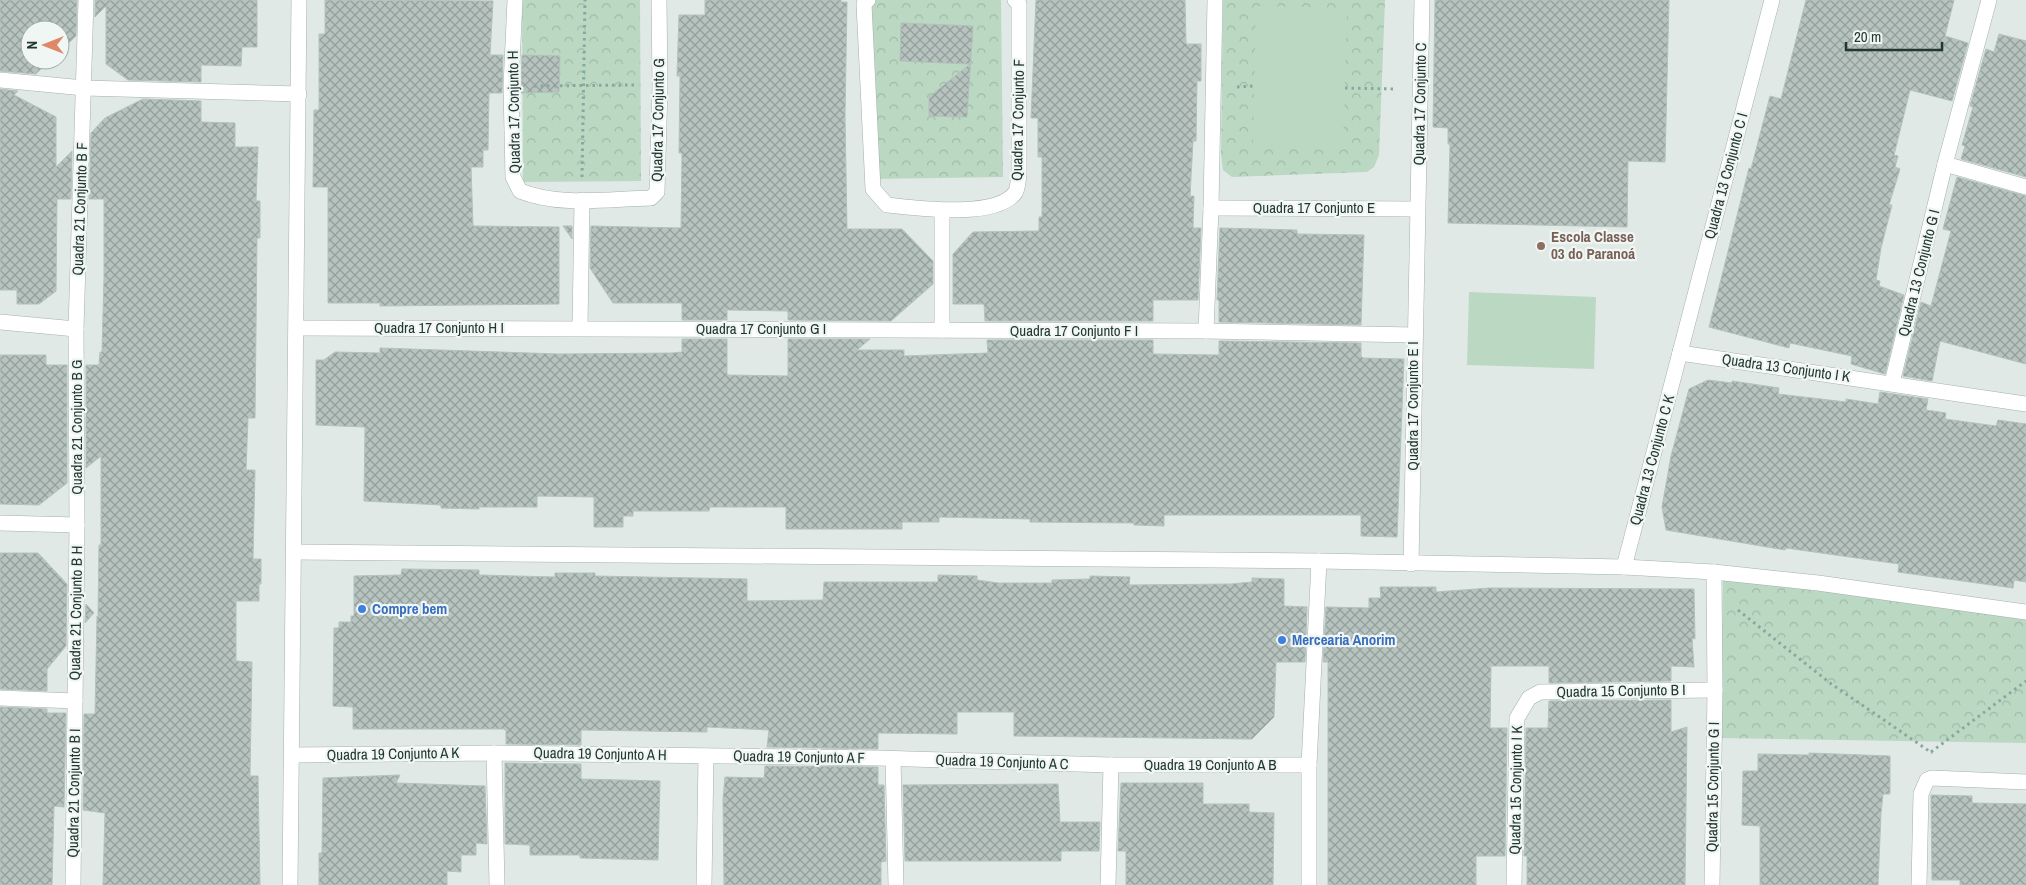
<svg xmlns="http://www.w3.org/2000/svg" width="2026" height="885" font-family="'Archivo Narrow',sans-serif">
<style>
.park{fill:url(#park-crowns)}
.garden{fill:#bbd8c3}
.building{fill:url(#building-cross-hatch);stroke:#b3c2bc}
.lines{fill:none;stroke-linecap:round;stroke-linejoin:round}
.minor-casing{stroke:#a4b0ac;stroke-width:16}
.path{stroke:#84a99e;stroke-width:3;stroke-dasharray:2.5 4;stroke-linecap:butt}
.minor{stroke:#fff;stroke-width:15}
.education-dot{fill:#8d6e63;stroke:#f0f6f3;stroke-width:2}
.shop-dot{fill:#3f7fe0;stroke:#f0f6f3;stroke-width:2}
.labels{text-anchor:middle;stroke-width:4.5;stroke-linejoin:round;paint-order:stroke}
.street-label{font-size:15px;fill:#233732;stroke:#f0f6f3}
.education-label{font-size:15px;font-weight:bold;fill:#785e54;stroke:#f0f6f3;text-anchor:start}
.shop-label{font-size:15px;font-weight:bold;fill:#366cbe;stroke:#f0f6f3;text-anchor:start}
</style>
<defs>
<pattern id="park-crowns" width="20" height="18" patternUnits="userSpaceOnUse" patternTransform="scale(1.25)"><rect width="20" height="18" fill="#bbd8c3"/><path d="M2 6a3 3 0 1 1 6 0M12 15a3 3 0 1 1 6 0" fill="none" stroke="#a0baa8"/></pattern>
<pattern id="building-cross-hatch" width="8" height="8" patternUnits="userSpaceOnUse" patternTransform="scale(1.25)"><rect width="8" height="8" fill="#b6c3be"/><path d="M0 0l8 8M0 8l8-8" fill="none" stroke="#949f9b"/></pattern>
</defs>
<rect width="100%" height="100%" fill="#e0e9e5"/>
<g class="park">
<path d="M522,0H640L641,181L523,182Z"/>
<path d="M872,0H1001L1003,177L875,179Z"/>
<path d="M1223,0H1385L1379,155L1374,167L1367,172L1232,177L1223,170L1221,154Z"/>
<path d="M1723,580L2026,615V743L1721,738Z"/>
</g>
<g class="garden">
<path d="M1256,6L1347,8L1343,150L1253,148Z"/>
<path d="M1469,292L1596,297L1594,369L1467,365Z"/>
</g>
<g class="building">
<path d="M0,0H77L76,36L60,51V30H30V60H50L36,74L0,71Z"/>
<path d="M95,0H257V47H242L241,66L201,65V82L128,80L106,64V6L95,17Z"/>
<path d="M325,0L493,1L490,55H503L502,93H489L488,150H483V167H471L473,226L559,227V304L380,306V303H328V187H313L314,110H319V34H325Z"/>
<path d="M705,0H841V2H847L845,116L847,229H902L933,261V284L891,321L788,320V311L727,310V320H682V303H613L590,268L591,226L681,228L682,153H679L680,76H677L679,15H705Z"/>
<path d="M1036,0H1185L1186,44H1201V81H1197L1196,141H1193L1190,196H1194L1193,228H1201L1198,300H1153V321H985L984,304H953V254L973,232L1039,231V217H1042V157H1038V118H1031Z"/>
<path d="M1435,0H1669L1665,162L1628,161L1627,227L1448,223L1450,144H1448V128L1433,127Z"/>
<path d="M1806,0H1954L1945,36L1968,43L1952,101L1910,90L1894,155L1898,156L1895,167L1900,169L1889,205H1892L1881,248L1876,280L1880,281L1879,286L1904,295L1885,374L1851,364L1852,356L1790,343L1789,348L1709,327L1749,168L1751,169L1770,96L1781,99Z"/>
<path d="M901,23L973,26L967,117L929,116V97L970,64L900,61Z"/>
<path d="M1999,34L2026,41V177L1961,159L1965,146L1962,145L1973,107L1970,106L1986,49L1994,52Z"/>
<path d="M522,55L560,56L559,92L521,93Z"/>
<path d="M0,89L18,91L14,95L56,117V167L72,151L71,199H57L56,291L39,304H17V290H0Z"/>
<path d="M143,99L201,101V122L235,123V147H258L256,201H260V238H257L255,418H248L246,470H255L253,559H261V584H259V601H236V661L252,662L250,776H258L260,885H103L105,813L83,810L84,714H95L97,616L98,618L99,545H101V456L86,468V365H99L100,352H102L104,277V199H89L91,133L105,118Z"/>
<path d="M1957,177L2026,196V364L1940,341L1932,381L1903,376L1921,302L1931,306L1951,231L1943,229Z"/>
<path d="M563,226H572V239Z"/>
<path d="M1220,228L1297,230V234L1364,235L1361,325L1219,322V300H1217Z"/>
<path d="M682,339H727V375L788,376V339H870L857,350H904V356L988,353L987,340H1153V354L1219,355V341L1361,343V356L1363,358L1404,359L1397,537L1361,536V515H1164V526L1134,525V523L1030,522V519L939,517V522H902V529H786V507H710L709,511H633V516H623V527H594V497L537,496V507H479V509L441,508V505L364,501L365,427L316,425V360H324L335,352L380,353V348L559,354L672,353L682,352Z"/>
<path d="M0,355H46V365H67V483L39,505L0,504Z"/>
<path d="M1708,380L1732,383V381L1779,388L1778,394L1846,402V399L1878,404L1880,392L1928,399L1926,410L1946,413L1945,419L1996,426L1998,420L2026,424V582L2014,580L2013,588L1898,572L1899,564L1786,548L1785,550L1666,530L1662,507L1671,456L1689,389Z"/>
<path d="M0,553H38L67,584L66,646L47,669V691L0,689Z"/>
<path d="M402,569L479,570V575L555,577V573H595V576L747,579V601L823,600L824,582H938V575L977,576V580L998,583H1052V580L1090,579V576L1130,577L1129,585L1231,584L1252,582V578L1284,579V606L1307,607L1305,662H1276L1274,717L1252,739L1014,736V712H957V734L878,733V749L767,747L769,730L707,727V732L581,730V745L506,744V731L504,729H353V707L333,706L334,628H339V622H351V616H354V576L401,575Z"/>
<path d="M1380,587H1436V592L1489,588L1694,589L1695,639L1692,638L1694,667L1671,666V681L1549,683V666H1491L1490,728H1507L1505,856H1476V885H1328V662H1323L1326,607L1369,608V598H1381Z"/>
<path d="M86,604L94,613L85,623Z"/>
<path d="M1671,700V732L1687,727L1685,885H1527V856H1524L1526,728H1548L1549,701Z"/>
<path d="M0,707L47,709V713H66L64,807L54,806L52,885H0Z"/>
<path d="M1809,753L1890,756V794H1883L1881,813L1878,885H1760V826L1742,825L1743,771H1758V754L1809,755Z"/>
<path d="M505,763L581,764V779L660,781L658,860L580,858V855H530V845L505,844Z"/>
<path d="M765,766L878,767V785H884L886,861L881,862V885H724L723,799L725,777L764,778Z"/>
<path d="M400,775L396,783L485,786L487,844L476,843V855H461V872L447,871V885H319V853H322L323,778Z"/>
<path d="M1121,783H1203V804H1249V812L1274,813L1273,885H1126V851H1118Z"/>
<path d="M1058,784L1060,822H1100L1099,851H1061V861H905L903,785Z"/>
<path d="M1931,795L1972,796V803L2026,804V885H1960V880H1932Z"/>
</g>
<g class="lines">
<defs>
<g id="minor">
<path d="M515,0L511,86L513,177L520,191C560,207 608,199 651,198L657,192L660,86L659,0"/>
<path d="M868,0L864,4L873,189L887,205C917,208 995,219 1015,193C1018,189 1018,180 1019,175V4L1015,0"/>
<path d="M0,80L84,88L299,94"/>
<path d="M1945,164L2026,187"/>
<path d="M1211,208L1417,209"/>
<path d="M0,322L76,329"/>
<path d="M297,328L1206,331L1415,335"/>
<path d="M580,328L582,200"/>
<path d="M942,330V211"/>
<path d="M1206,331L1211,208L1215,0"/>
<path d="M1680,353L2026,404"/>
<path d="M1892,383L1945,164L1989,0"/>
<path d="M0,523L77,525"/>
<path d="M294,552L1319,561L1624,567L1714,572L1818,583L2026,612"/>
<path d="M1411,564L1422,0"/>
<path d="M1624,567L1772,0"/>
<path d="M0,698L75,701"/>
<path d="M494,753L497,885"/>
<path d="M293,755L494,753L878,758L1111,765H1309"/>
<path d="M893,759L896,885"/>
<path d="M73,885L77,525L76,329L86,0"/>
<path d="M290,885L299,0"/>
<path d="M704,885L706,756"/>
<path d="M1108,885L1111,765"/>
<path d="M1309,885V765L1319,561"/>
<path d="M1514,885L1517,718L1529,698L1540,692L1715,690"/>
<path d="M1712,885L1715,690L1714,572"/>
<path d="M1919,885L1921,794L1927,780L1932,778L2026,782"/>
</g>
</defs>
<use href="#minor" class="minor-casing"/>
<g class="path">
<path d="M534,86L636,85"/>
<path d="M1237,87L1254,86"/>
<path d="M1345,88L1397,89"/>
<path d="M582,177L585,0"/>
<path d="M1738,610L1830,683L1932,753"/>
<path d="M1931,752L2026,681"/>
</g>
<use href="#minor" class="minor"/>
</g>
<circle class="education-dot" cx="1541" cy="246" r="5"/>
<g class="shop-dot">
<circle cx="362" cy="609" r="5"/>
<circle cx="1282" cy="640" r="5"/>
</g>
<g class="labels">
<g class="street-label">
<text transform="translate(1420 104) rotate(-89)" y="5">Quadra 17 Conjunto C</text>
<text transform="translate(514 112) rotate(-91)" y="5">Quadra 17 Conjunto H</text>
<text transform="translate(658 120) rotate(-89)" y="5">Quadra 17 Conjunto G</text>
<text transform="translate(1018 120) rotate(-89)" y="5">Quadra 17 Conjunto F</text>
<text transform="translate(1726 176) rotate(-75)" y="5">Quadra 13 Conjunto C I</text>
<text x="1314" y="213">Quadra 17 Conjunto E</text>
<text transform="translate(80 209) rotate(-88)" y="5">Quadra 21 Conjunto B F</text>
<text transform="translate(1919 273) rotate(-76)" y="5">Quadra 13 Conjunto G I</text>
<text x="439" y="333">Quadra 17 Conjunto H I</text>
<text x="761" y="334">Quadra 17 Conjunto G I</text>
<text x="1074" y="336">Quadra 17 Conjunto F I</text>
<text transform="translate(1786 368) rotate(8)" y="5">Quadra 13 Conjunto I K</text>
<text transform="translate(1413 406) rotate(-90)" y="5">Quadra 17 Conjunto E I</text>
<text transform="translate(77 427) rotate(-90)" y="5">Quadra 21 Conjunto B G</text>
<text transform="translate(1652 460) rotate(-75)" y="5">Quadra 13 Conjunto C K</text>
<text transform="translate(76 613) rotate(-89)" y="5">Quadra 21 Conjunto B H</text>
<text transform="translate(1621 691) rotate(-1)" y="5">Quadra 15 Conjunto B I</text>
<text transform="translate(393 754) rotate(-1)" y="5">Quadra 19 Conjunto A K</text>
<text transform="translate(600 754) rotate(1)" y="5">Quadra 19 Conjunto A H</text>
<text transform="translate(799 757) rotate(1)" y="5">Quadra 19 Conjunto A F</text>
<text transform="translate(1002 762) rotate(2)" y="5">Quadra 19 Conjunto A C</text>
<text x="1210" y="770">Quadra 19 Conjunto A B</text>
<text transform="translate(1713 787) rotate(-89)" y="5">Quadra 15 Conjunto G I</text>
<text transform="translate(1516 790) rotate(-89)" y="5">Quadra 15 Conjunto I K</text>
<text transform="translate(74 793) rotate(-89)" y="5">Quadra 21 Conjunto B I</text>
</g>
<g class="education-label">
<text x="1551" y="242">Escola Classe<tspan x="1551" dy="17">03 do Paranoá</tspan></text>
</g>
<g class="shop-label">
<text x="372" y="614">Compre bem</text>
<text x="1292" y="645">Mercearia Anorim</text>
</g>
</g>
<g transform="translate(45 45) rotate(270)"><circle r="24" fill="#f0f6f3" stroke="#9eaaa6"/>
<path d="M0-4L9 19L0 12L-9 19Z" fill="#e08767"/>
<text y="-8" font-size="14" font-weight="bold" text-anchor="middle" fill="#233732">N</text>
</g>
<path d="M1846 42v8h96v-8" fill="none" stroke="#233732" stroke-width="2.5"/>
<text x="1854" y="42" font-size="15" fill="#233732" stroke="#f0f6f3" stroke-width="4" paint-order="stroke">20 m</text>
</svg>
